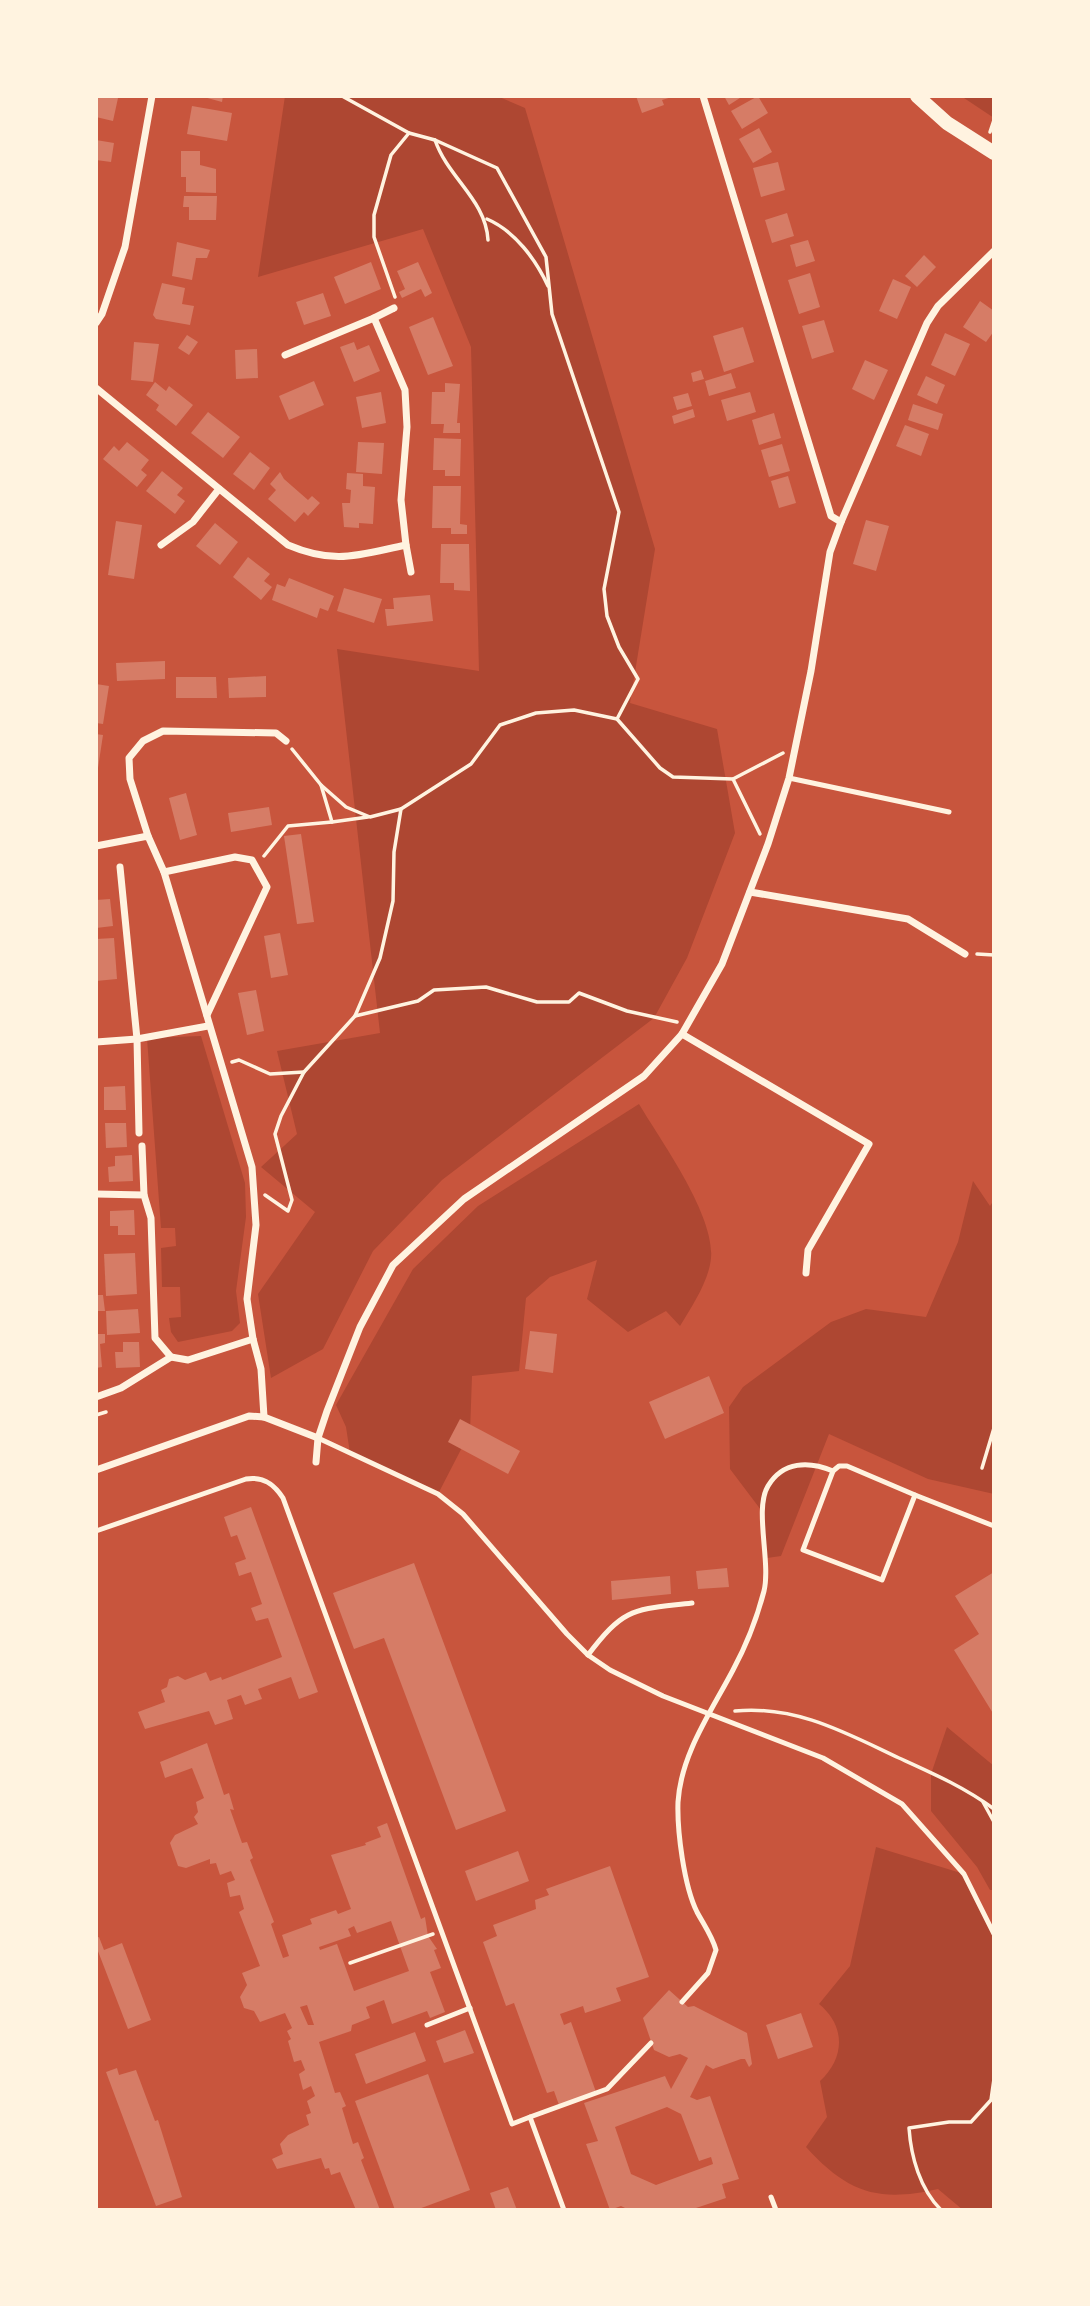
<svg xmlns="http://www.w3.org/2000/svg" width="1090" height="2306" font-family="Montserrat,sans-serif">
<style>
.green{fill:#ae4732}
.building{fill:#d67c66;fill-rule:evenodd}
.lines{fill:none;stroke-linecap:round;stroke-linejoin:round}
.path{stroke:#fff3e0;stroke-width:3.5}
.service{stroke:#fff3e0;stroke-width:5}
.minor{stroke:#fff3e0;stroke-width:7}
.secondary{stroke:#fff3e0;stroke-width:14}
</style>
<rect width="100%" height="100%" fill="#c8553d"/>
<g class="green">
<path d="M285,96H497L525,108L655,549L630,703L717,729L735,833L687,958L654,1018L442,1180L373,1251L323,1349L271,1378L258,1294L315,1212L261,1167L297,1134L277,1051L380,1033L337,649L479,671L471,347L423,229L258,277Z"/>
<path d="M961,96H994V118Z"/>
<path d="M201,1036L245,1183L246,1217L236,1291L240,1323L232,1331L178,1342L171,1332L169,1318L181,1317L180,1287H162L161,1248L176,1246L175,1228H161L147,1038Z"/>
<path d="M639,1104C661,1141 715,1215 711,1258C709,1281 692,1306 680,1326L666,1311L628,1332L587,1299L597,1260L550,1277L526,1298L519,1371L472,1376L470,1432L438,1494L350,1453L346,1427L336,1405L413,1269L478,1206Z"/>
<path d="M973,1181L990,1206L994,1200V1494L928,1479L829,1434L781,1556L767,1558L764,1514L730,1469L729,1407L743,1387L831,1322L866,1309L926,1317L958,1242Z"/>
<path d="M947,1727L994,1766V1890H990L977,1867L931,1811V1774Z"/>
<path d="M876,1847L964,1874L994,1934V2210H963L938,2189C877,2203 847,2192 806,2147L827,2117L820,2081C845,2058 846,2026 819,2004L850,1966Z"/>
</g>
<g class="building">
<path d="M96,96L118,98L113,121L96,117Z"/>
<path d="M200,96H223L222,102Z"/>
<path d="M636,96H672V97L662,100L664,105L642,113Z"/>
<path d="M724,96H743L729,105Z"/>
<path d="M758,96L768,113L742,129L731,111Z"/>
<path d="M192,106L232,113L227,141L187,134Z"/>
<path d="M759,128L772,152L753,163L739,139Z"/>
<path d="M96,140L114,143L111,162L96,160Z"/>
<path d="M181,151H200V165L216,169V193L186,192V177H181Z"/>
<path d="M778,162L785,190L761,197L753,168Z"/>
<path d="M184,196H217L216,220H189V207H183Z"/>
<path d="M787,213L794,236L772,243L765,220Z"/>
<path d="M808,240L815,261L796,267L790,245Z"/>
<path d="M177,242L210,250L207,258H196L192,280L172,276Z"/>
<path d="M924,255L936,267L917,287L905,276Z"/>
<path d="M371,262L381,289L345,304L334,277Z"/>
<path d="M418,262L432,293L425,297L421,289L402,298L399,292L405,289L397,271Z"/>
<path d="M810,273L820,307L799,314L788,280Z"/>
<path d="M893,279L911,287L897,319L879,311Z"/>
<path d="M162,283L185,288L182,304L194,306L190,325L156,319L153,315Z"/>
<path d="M323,293L331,316L304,325L296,302Z"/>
<path d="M980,301L994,311V331L986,342L963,327Z"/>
<path d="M433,317L453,366L428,375L409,327Z"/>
<path d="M824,320L834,352L812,359L802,326Z"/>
<path d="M743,327L754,362L724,372L713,336Z"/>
<path d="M945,333L970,344L955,376L931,365Z"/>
<path d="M187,335L198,342L189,355L178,348Z"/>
<path d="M134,342L159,344L153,382L131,380Z"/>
<path d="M354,342L357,350L369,345L380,371L354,382L340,347Z"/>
<path d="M257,349L258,378L236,379L235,350Z"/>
<path d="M865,360L888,370L874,400L852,389Z"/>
<path d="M701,370L704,379L693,382L691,373Z"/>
<path d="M731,373L736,388L709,396L705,381Z"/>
<path d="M926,376L945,385L937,404L917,395Z"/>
<path d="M314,381L324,405L289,420L279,396Z"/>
<path d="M155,382L166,391L169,386L193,405L176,426L156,410L159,405L146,395Z"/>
<path d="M445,383L460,384L457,423H460V433H443L444,424H431L432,392H445Z"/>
<path d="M381,392L386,423L362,428L356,397Z"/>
<path d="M750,392L756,412L727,421L721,400Z"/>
<path d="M688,393L692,406L677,410L673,397Z"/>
<path d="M913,404L943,414L938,430L908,420Z"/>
<path d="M693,409L695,417L674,424L672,416Z"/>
<path d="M208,412L240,437L223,458L191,433Z"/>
<path d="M774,413L781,438L759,445L752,420Z"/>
<path d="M905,425L929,434L921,456L896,446Z"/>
<path d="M434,438L461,439L460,476H445V470H433Z"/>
<path d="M127,442L149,460L141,470L147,475L137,487L103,459L114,446L119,451Z"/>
<path d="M358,442L384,443L382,474L356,472Z"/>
<path d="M782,444L790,471L769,477L761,450Z"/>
<path d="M250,452L270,468L254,490L233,474Z"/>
<path d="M162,471L183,488L177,495L185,501L175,514L146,491Z"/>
<path d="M280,472L284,479L308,500L312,496L320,503L308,516L304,512L295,522L268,499L276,490L270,484Z"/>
<path d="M347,473L363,474V486L375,487L373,524L359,523V528L344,527L342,503H350L351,490L346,489Z"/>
<path d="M788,476L796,503L779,508L771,481Z"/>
<path d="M433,486H461L460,524L467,525V534H451V528H432Z"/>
<path d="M866,520L889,526L876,571L853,564Z"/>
<path d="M116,521L142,525L134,579L108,575Z"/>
<path d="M215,523L238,542L220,565L196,546Z"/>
<path d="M441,544H469L470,591L454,590V583H440Z"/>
<path d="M248,557L270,574L264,581L272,587L261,600L233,577Z"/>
<path d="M289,578L334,596L328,611L320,608L317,618L272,600L277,584L285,587Z"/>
<path d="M344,588L382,599L374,623L337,611Z"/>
<path d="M430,595L433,621L387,626L385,609H394L393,598Z"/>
<path d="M165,661V679L117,681L116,663Z"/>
<path d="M266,676V697L229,698L228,678Z"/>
<path d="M176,677H216L217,698H176Z"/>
<path d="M96,684L109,686L103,724L96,723Z"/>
<path d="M96,734L103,735L98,768H96Z"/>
<path d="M186,793L197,835L180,840L169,798Z"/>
<path d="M269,807L272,825L231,832L228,813Z"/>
<path d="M301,834L314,922L297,924L284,836Z"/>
<path d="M110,899L113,926L96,928V900Z"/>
<path d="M280,933L288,975L271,978L264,936Z"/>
<path d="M114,938L117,979L96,981V939Z"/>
<path d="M256,990L264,1031L247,1035L238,993Z"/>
<path d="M125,1086L126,1110H104V1087Z"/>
<path d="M105,1123H126L127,1147L106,1148Z"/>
<path d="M132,1155L133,1181L109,1182L108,1167L115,1166V1156Z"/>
<path d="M134,1210L135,1235H118V1226H110V1211Z"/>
<path d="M135,1253L137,1294L106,1296L104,1254Z"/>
<path d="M96,1295H103L105,1311H96Z"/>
<path d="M138,1309L140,1333L107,1335L106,1311Z"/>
<path d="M530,1331L557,1334L553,1373L525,1369Z"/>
<path d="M96,1334H105V1343L100,1344L102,1367L96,1368Z"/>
<path d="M123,1342H139L140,1367L116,1368L115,1352H123Z"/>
<path d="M709,1376L724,1413L665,1439L649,1402Z"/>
<path d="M460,1419L520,1451L508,1474L448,1442Z"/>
<path d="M251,1507L318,1692L299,1699L291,1677L258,1689L262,1699L245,1705L241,1695L227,1700L233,1719L215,1725L209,1711L145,1729L138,1712L165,1702L161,1690L167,1687L169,1679L178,1676L185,1680L206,1672L210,1681L221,1677L222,1680L282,1657L268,1618L256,1621L251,1608L262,1604L251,1572L239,1576L235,1563L246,1559L237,1535L231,1537L224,1517Z"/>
<path d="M414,1563L506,1811L456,1830L384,1638L354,1649L333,1593Z"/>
<path d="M727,1568L729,1587L698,1589L696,1571Z"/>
<path d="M994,1572V1715L954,1650L979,1634L955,1596Z"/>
<path d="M670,1576L671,1594L612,1600L611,1581Z"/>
<path d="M207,1743L224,1795L229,1793L234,1810L230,1809L242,1843L247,1842L253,1858L250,1860L274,1922L271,1924L283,1958L289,1956L282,1935L312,1924L310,1919L336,1910L338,1914L351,1909L331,1855L366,1845L365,1843L381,1837L377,1827L387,1823L421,1919L425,1917L428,1936L437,1949L434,1950L441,1968L430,1972L445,2012L430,2018L427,2011L392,2024L384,2000L366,2007L370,2018L352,2025L351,2031L319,2042L335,2093L340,2092L346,2106L342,2108L353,2144L358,2142L364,2158L361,2160L380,2210H356L340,2172L331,2175L329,2168L325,2169L321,2158L277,2169L272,2159L283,2154L280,2144L288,2135L309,2125L306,2115L311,2113L307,2101L315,2096L311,2086L303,2090L299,2074L305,2070L301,2060L294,2062L288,2041L291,2039L287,2031L292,2028L285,2013L260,2022L254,2011L244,2008L240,1997L247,1985L242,1973L260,1966L239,1912L244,1909L240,1895L230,1897L227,1883L235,1880L231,1871L220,1875L216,1863L210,1864V1859L186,1868L178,1866L170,1843L175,1835L198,1824L194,1817L198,1812L196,1802L204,1798L192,1768L165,1778L160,1762ZM391,1921L409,1971L354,1991L337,1944L320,1950L319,1947L351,1936L348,1929L354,1926L357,1933ZM307,2005L314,2025H308L300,2007Z"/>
<path d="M518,1851L529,1881L476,1901L465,1871Z"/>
<path d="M610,1866L649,1977L616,1988L621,2001L585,2013L583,2006L560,2014L564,2025L571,2022L596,2092L559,2105L554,2091L547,2093L514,2003L506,2006L483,1942L497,1936L493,1925L536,1909L535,1900L549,1895L546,1889Z"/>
<path d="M99,1937L104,1950L122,1943L151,2020L128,2029L96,1946V1938Z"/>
<path d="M669,1990L688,2007L694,2006L747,2033L752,2064L749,2067L745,2059H741L713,2069L706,2065L690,2097L697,2100L710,2096L739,2179L722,2184L726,2198L690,2210H629L621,2206L610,2210L586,2144L598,2141L584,2103L665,2076L671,2089L688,2058L680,2054L669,2057L654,2050L643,2018ZM667,2107L681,2114L699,2161L711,2157L713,2164L656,2185L631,2174L615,2127Z"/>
<path d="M801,2013L813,2047L778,2059L766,2025Z"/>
<path d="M465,2030L474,2053L444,2063L436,2041Z"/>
<path d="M415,2032L426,2061L366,2084L355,2054Z"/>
<path d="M117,2068L119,2075L136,2070L155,2121L158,2120L182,2197L156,2206L106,2072Z"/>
<path d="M428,2074L470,2190L416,2210H395L355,2101Z"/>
<path d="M508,2187L517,2210H496L490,2193Z"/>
</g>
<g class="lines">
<g class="path">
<path d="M342,96L409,133L435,140L497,168L546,257L552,314L619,512L604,589L607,616L619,647L638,679L617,719"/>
<path d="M990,132L994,120"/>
<path d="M435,140C448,178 486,200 488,240"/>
<path d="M487,219C515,231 536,260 548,286"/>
<path d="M395,297L374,237V215L391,155L409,133"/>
<path d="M733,779L760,834"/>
<path d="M321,785L346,807L370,817L401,809L471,764L500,725L536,713L574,710L617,719L660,768L673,777L733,779L783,753"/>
<path d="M332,822L368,817"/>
<path d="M264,856L288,826L332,822L321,785L292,749"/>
<path d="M977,954L994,955"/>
<path d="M355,1016L418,1001L434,990L486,987L537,1002H569L579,993L627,1011L677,1022"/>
<path d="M232,1062L239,1060L270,1074L304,1072"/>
<path d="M265,1195L288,1211L292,1200L275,1134L281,1116L304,1072L355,1016L380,958L393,901L394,852L401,809"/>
<path d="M96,1415L106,1412"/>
<path d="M982,1468L994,1428"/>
<path d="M735,1711C796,1705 846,1733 899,1758C932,1773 964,1787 994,1809"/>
<path d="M983,1802L994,1822"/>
<path d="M350,1963L433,1934"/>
<path d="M941,2210C920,2189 911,2157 909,2128L949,2122H971L991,2100L994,2079"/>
</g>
<g class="service">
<path d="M789,778L949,812"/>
<path d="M318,1438L438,1494L463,1514L567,1634L588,1655L610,1670L663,1696L823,1758L902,1804L964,1874L994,1934"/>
<path d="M839,1466H847L915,1495L882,1580L803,1550L833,1471Z"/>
<path d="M915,1495L994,1526"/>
<path d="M96,1531L246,1479C263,1476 274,1484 283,1498L512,2124L530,2117L564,2210"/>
<path d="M588,1655C625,1606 634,1610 692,1603"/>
<path d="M682,2002L708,1973L716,1950C712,1936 704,1925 697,1912C684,1886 677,1831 678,1802C681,1754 711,1712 733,1670C746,1646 757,1618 764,1591C771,1562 754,1509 768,1486C783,1461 809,1461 833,1471"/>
<path d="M427,2025L470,2008"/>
<path d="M530,2117L607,2089L651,2043"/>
<path d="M771,2197L776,2210"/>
</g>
<g class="minor">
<path d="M703,96L831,516L841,522"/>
<path d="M374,318L394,308"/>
<path d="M96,323L102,314L125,247L152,96"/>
<path d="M96,388L288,545C335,565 358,555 406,545L401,500L407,427L405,390L374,318L285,355"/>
<path d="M161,545L193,522L219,489"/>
<path d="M406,545L411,572"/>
<path d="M148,836L130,779L129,758L143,741L163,731L276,733L286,741"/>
<path d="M96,846L148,836L164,872L252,1167L256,1225L247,1299L253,1339L261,1369L264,1417"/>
<path d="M120,867L137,1039L139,1133"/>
<path d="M164,872L235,857L252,860L267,887L207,1015"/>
<path d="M750,892L908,919L965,954"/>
<path d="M682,1034L869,1144L808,1250L806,1273"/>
<path d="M96,1042L137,1039L208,1026"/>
<path d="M142,1146L144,1195"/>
<path d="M96,1194L144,1195L151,1218L155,1338L171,1357L188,1360L253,1339"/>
<path d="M96,1397L121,1388L171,1357"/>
<path d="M316,1462L318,1438L327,1411L360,1327L393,1265L464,1199L644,1076L682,1034L722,964L768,844L789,778L811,671L830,552L841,522L927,323L938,306L994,251"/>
<path d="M96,1470L249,1416L264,1417L318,1438"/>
</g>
<path class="secondary" d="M917,96L947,123L994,153"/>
</g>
<rect width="1090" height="2306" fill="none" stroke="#fff3e0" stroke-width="196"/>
</svg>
